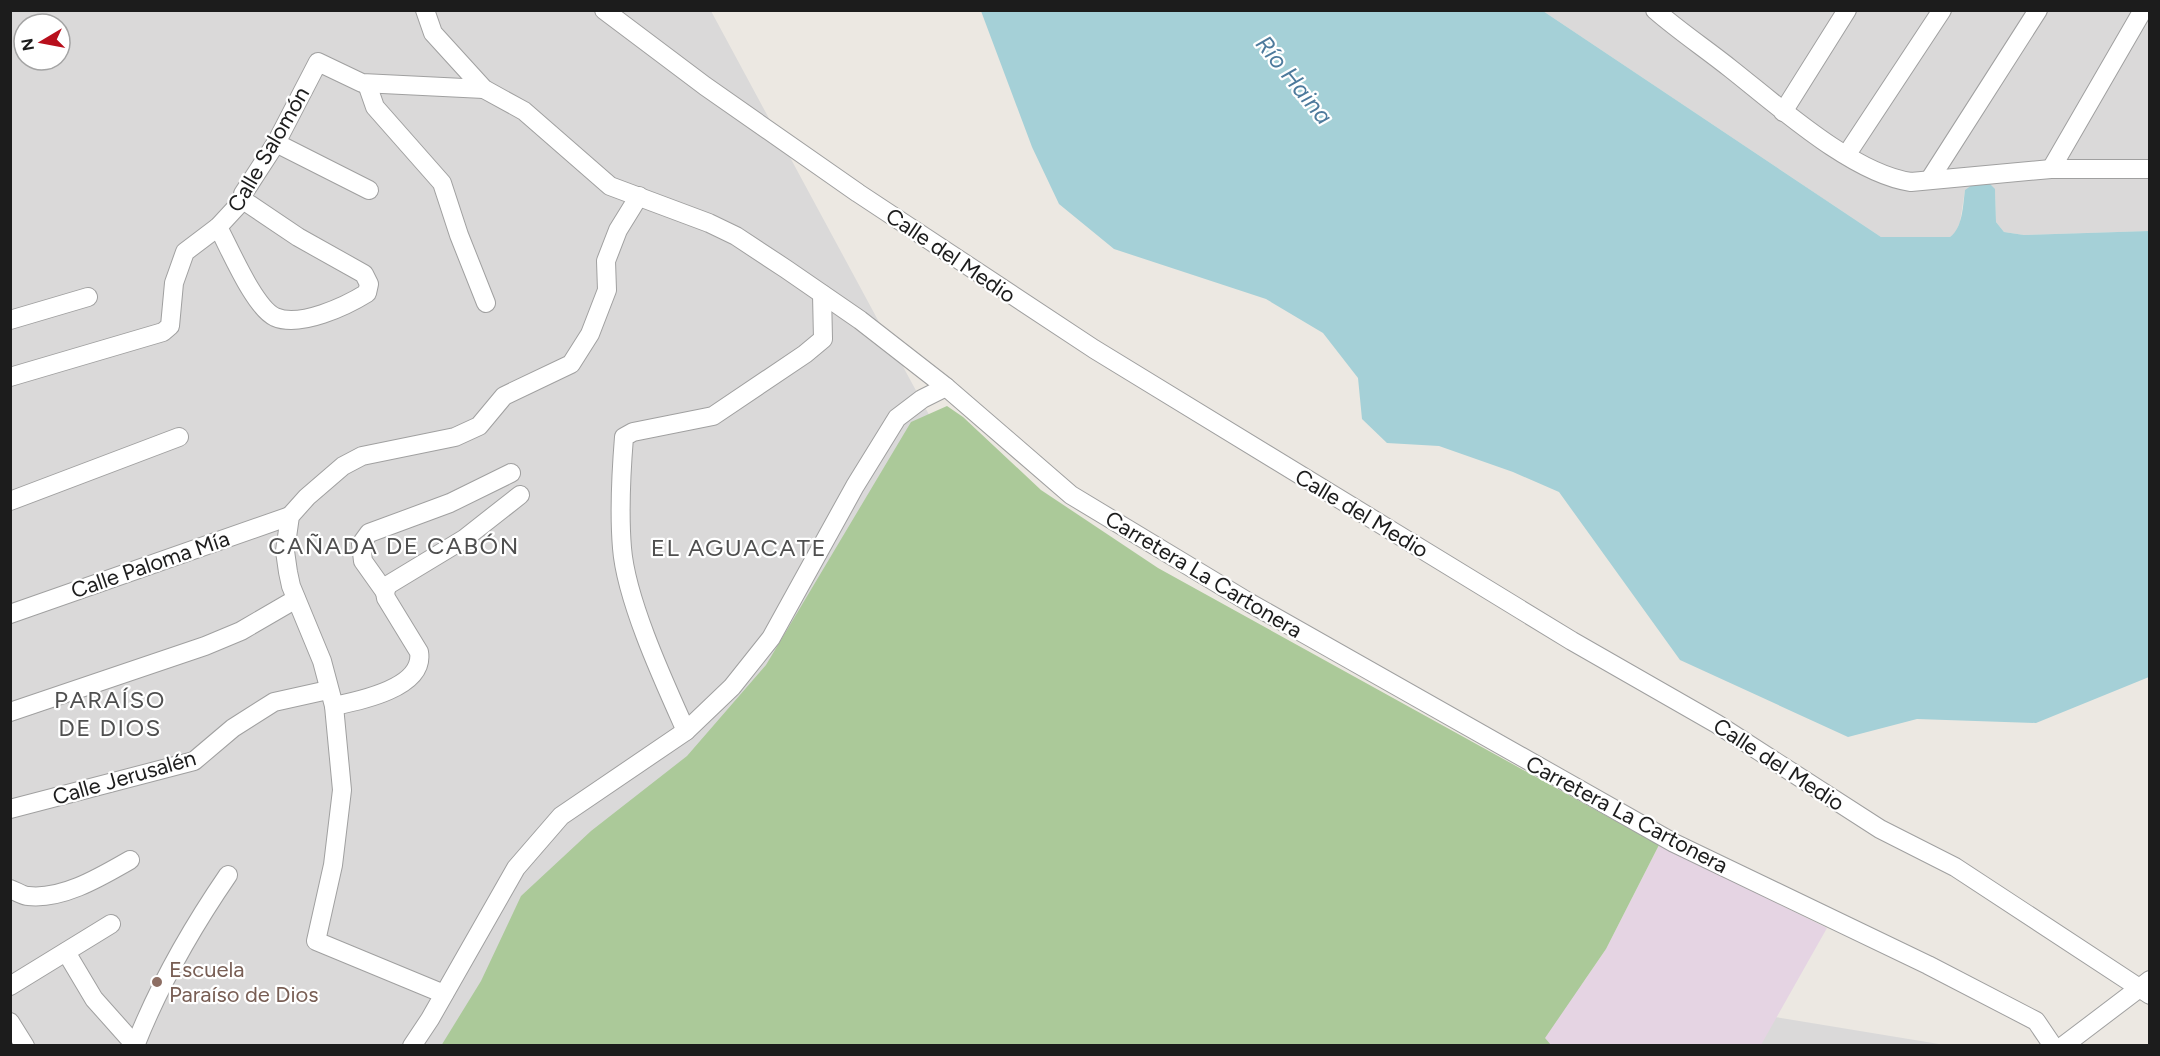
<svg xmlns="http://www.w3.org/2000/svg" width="2160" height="1056" font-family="Figtree,sans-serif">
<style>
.residential{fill:#dad9d9;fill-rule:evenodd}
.industrial{fill:#e5d4e3}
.forest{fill:#abc999}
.water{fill:#a5d0d7}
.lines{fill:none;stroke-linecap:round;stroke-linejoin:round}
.minor-casing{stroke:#a0a0a0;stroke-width:20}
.minor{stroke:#fff;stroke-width:18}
.education-dot{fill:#8d6e63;stroke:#fff;stroke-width:2}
.labels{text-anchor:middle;stroke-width:4.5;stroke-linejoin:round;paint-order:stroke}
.street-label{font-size:22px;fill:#1c1c1c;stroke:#fff}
.education-label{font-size:22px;fill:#785e54;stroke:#fff;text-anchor:start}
.water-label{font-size:24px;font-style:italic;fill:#4d7a9c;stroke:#fff}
.neighbourhood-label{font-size:24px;letter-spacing:1.5px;fill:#4f4f4f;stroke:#fff}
</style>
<rect width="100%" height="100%" fill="#ece8e2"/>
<g class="residential">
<path d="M10,11H711L1028,598L1343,946L1945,1045H11ZM24,24H60V60H24Z"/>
<path d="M1543,11H2149V231L2024,235L2004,232L1996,222L1995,189L1965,190L1960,222L1955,234L1950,237H1881Z"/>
</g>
<path class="industrial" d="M1659,845L1827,928L1761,1045L1551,1046L1545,1038L1606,949Z"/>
<path class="forest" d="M947,406L963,417L1041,490L1158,568L1659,845L1606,949L1545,1038L1551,1045L441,1046L481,981L521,896L591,831L687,756L766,665L911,422Z"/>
<path class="water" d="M981,11H1543L1881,237H1950C1963,228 1963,204 1965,190L1975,183L1987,181L1995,189L1996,222L2004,232L2024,235L2149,231V677L2036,723L1917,719L1848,737L1680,660L1559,492L1513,472L1439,446L1387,443L1362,419L1358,378L1323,333L1266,299L1114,249L1059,204L1032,147Z"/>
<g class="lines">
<defs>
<g id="minor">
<path d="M425,10L433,33L484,89L524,111L610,186L709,223L736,236L786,269L860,320L946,387L1071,495L1250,603L1674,843L1928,965L2036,1021L2053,1046"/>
<path d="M604,10L705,86L858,193L1094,349L1572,641L1717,724L1880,829L1955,867L2150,995"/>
<path d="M1655,10C1679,31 1706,49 1731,69C1778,106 1853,174 1911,182L2051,169H2150"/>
<path d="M367,84L375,107L442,183L459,235L486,303"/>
<path d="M1783,112L1847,10"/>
<path d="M276,143L369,190"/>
<path d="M1847,154L1942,10"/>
<path d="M2051,169L2143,10"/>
<path d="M1930,179L2038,10"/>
<path d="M218,227C230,249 254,307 275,317C300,328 346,306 367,293L369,284L364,274L298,237L243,200"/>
<path d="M10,320L88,297"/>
<path d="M10,377L163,332L170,326L174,283L185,252L218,227L243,200V194L276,143L318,62L362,83L484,89"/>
<path d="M10,501L179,437"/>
<path d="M385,592L363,561L361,544L369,533L450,503L511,473"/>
<path d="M10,614L290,516"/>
<path d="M334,706C359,701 425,688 419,652L386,598L385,592L388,585L464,539L520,495"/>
<path d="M10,712L205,646L241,631L296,599"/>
<path d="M686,731C664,682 626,600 622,548C619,512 621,474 624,437L633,432L713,416L805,354L823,339L822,294"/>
<path d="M10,809L194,761L233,728L274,702L328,690"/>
<path d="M10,889C16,891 23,896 28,896C63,900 102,876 130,860"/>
<path d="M66,952L94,999L135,1045"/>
<path d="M10,986L111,924"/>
<path d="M444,994L316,941L333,865L342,790L334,706L322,661L291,586L288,572L285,551L290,516L307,497L343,466L362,456L455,437L479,426L504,396L571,364L590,334L607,290L606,261L618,230L639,196"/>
<path d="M10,1022L25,1046"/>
<path d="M135,1046C159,985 191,929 228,875"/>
<path d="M412,1046L430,1019L516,868L561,816L686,731L732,687L771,638L855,486L897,418L922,399L946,387"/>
<path d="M2063,1046L2150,980"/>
</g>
</defs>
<use href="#minor" class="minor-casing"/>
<use href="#minor" class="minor"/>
</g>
<circle class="education-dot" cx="157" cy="982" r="6"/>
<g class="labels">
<g class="street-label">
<text transform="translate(268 149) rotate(-60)" y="8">Calle Salomón</text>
<text transform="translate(951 255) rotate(34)" y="8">Calle del Medio</text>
<text transform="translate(1362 513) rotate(31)" y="8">Calle del Medio</text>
<text transform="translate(150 564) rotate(-19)" y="8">Calle Paloma Mía</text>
<text transform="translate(1204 574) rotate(31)" y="8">Carretera La Cartonera</text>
<text transform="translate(1779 764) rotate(33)" y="8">Calle del Medio</text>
<text transform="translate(124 777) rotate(-16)" y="8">Calle Jerusalén</text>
<text transform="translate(1627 814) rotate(28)" y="8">Carretera La Cartonera</text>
</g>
<g class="education-label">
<text x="169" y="977">Escuela<tspan x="169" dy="25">Paraíso de Dios</tspan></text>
</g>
<g class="water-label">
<text transform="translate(1294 80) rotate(51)" y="8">Río Haina</text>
</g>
<g class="neighbourhood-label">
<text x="394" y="554">CAÑADA DE CABÓN</text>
<text x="739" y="556">EL AGUACATE</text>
<text x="110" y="708">PARAÍSO<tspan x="110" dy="28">DE DIOS</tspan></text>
</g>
</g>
<rect width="2160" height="1056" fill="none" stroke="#1c1c1c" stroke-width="24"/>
<g transform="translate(42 42) rotate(260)"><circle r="28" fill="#ffffff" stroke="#a4a4a4" stroke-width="1.5"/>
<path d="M0-4.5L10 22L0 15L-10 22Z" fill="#b80f1c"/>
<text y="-9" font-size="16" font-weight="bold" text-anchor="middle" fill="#1c1c1c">N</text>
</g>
</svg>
